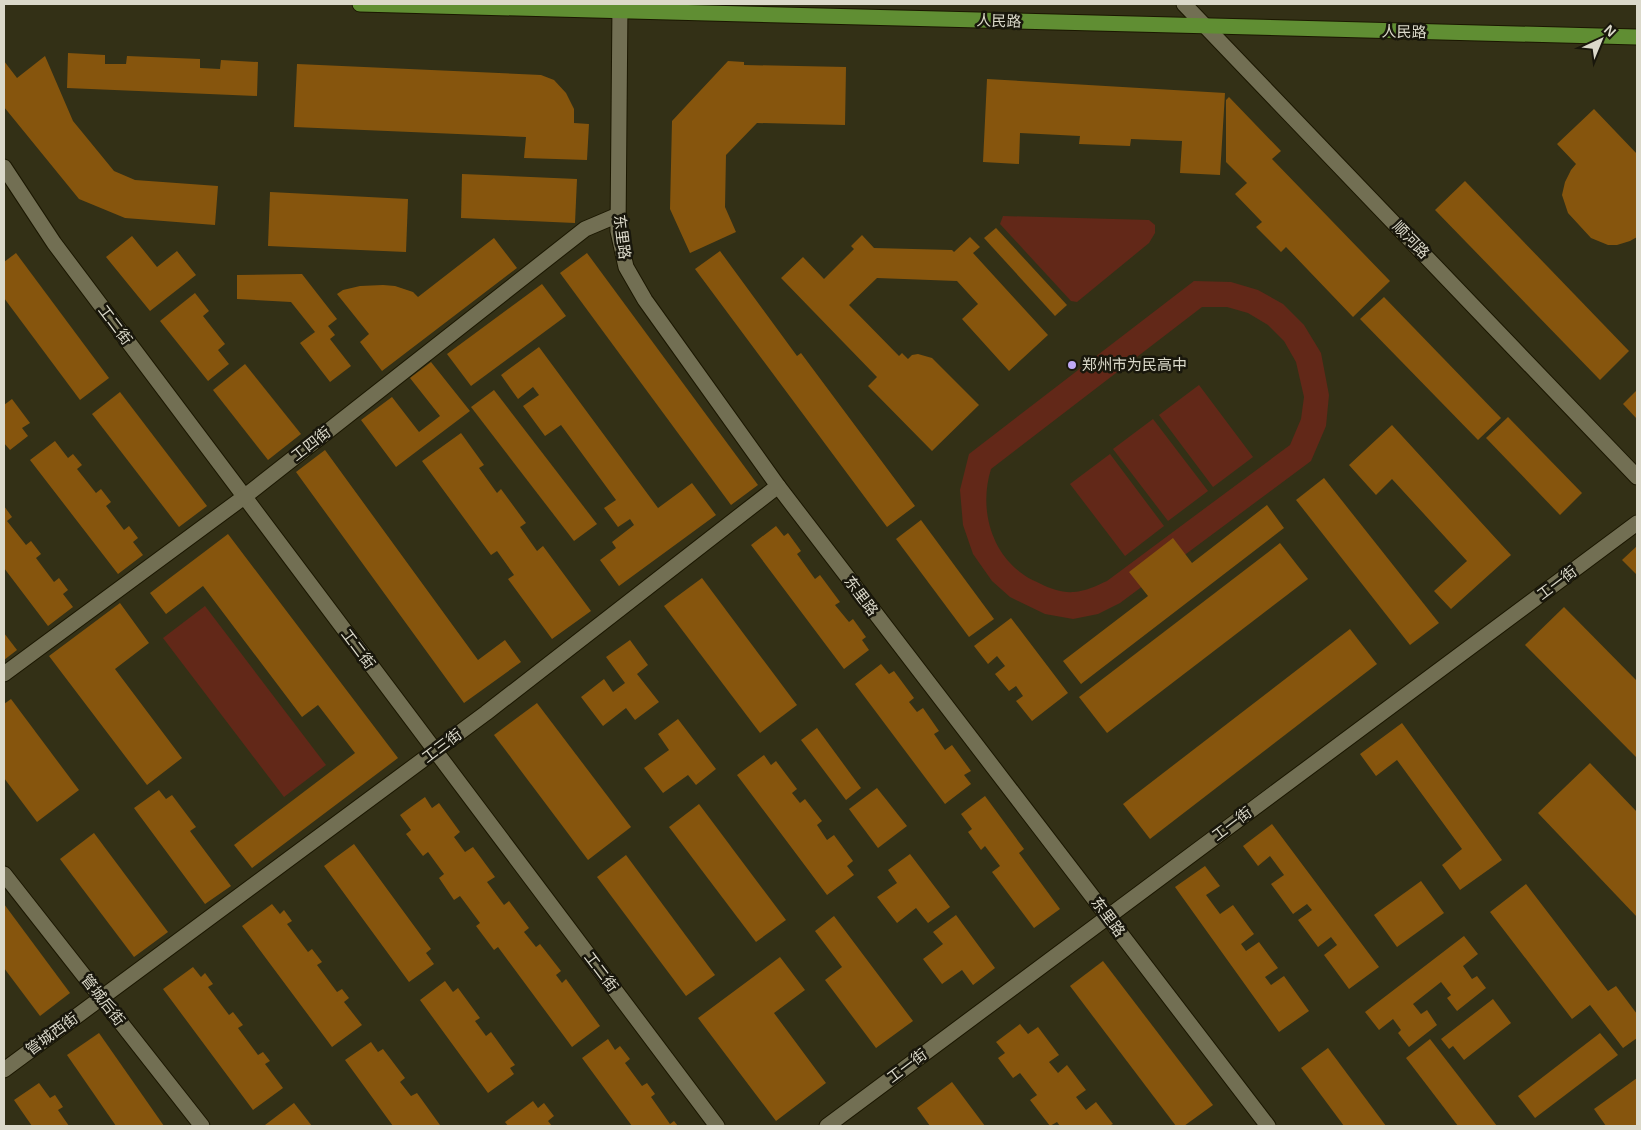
<svg xmlns="http://www.w3.org/2000/svg" width="1641" height="1130" font-family="Helvetica,'Noto Sans SC',sans-serif">
<style>
.green{fill:#622818;fill-rule:evenodd}
.building{fill:#86550d}
.lines{fill:none;stroke-linecap:round;stroke-linejoin:round}
.street-casing{stroke:#1b1700;stroke-width:17}
.secondary-casing{stroke:#1b1700;stroke-width:17}
.primary-casing{stroke:#1b1700;stroke-width:17}
.street{stroke:#726f53;stroke-width:15}
.secondary{stroke:#726f53;stroke-width:15}
.primary{stroke:#608e33;stroke-width:15}
.poi-dot{fill:#bfa9f4;stroke:#19170c;stroke-width:2}
.labels{text-anchor:middle;stroke-width:5;stroke-linejoin:round;paint-order:stroke}
.street-label{font-size:15px;fill:#dbd9ca;stroke:#19170c}
.poi-label{font-size:15px;fill:#dbd9ca;stroke:#19170c;text-anchor:start}
</style>
<rect width="100%" height="100%" fill="#333016"/>
<g class="green">
<path d="M1003,216L1149,220L1155,225V233L1149,243L1077,302L1071,301L1000,224Z"/>
<path d="M1194,281L1231,282L1258,290L1283,304L1304,325L1321,353L1329,395L1326,426L1311,461L1120,603L1098,614L1073,619L1045,614L1010,597L992,581L973,554L963,525L960,490L969,454ZM1202,307H1227L1248,313L1268,325L1284,341L1296,362L1304,397L1301,419L1290,445L1107,581C1096,586 1086,591 1074,592C1063,593 1051,589 1041,584C1036,581 1029,579 1024,575C990,552 979,507 991,469Z"/>
<path d="M1199,385L1253,457L1213,487L1159,415Z"/>
<path d="M1153,419L1208,491L1168,521L1113,449Z"/>
<path d="M1110,454L1164,526L1125,556L1070,484Z"/>
<path d="M205,606L326,765L284,797L163,638Z"/>
</g>
<g class="building">
<path d="M68,53L105,55V64H126L127,56L200,59V68L220,69L221,60L258,62L257,96L67,88Z"/>
<path d="M45,56L73,121L114,171L135,180L218,186L215,225L125,218L79,199L4,107V61L17,78Z"/>
<path d="M728,61L744,62V65L846,67L845,125L757,123L726,155L725,207L736,232L690,253L670,209L672,121Z"/>
<path d="M297,64L541,75L554,80L566,93L574,109V123L589,124L587,160L524,158L526,137L294,127Z"/>
<path d="M987,79L1225,93L1220,175L1180,173L1182,141L1131,139L1130,146L1079,144L1080,136L1020,133L1019,164L983,162Z"/>
<path d="M1229,97L1281,151L1272,159L1390,281L1353,317L1286,247L1281,252L1256,227L1262,222L1235,194L1247,183L1226,162V100Z"/>
<path d="M1594,109L1637,154V237L1630,241L1617,245H1608L1591,238L1568,213L1562,195L1565,182L1571,170L1576,164L1557,144Z"/>
<path d="M462,174L577,179L575,223L461,218Z"/>
<path d="M1465,181L1629,351L1600,380L1435,210Z"/>
<path d="M270,192L408,199L406,252L268,246Z"/>
<path d="M996,228L1067,305L1055,316L984,238Z"/>
<path d="M862,235L874,248L952,250L954,252L970,237L980,247L973,253L1048,335L1009,371L962,319L978,304L957,281L877,278L849,305L899,356L902,353L908,359L912,355L918,354L932,358L979,405L932,451L868,386L877,377L781,278L803,257L824,279L854,249L851,246Z"/>
<path d="M132,236L157,267L177,251L196,275L150,311L106,257Z"/>
<path d="M494,238L517,268L382,371L360,342L369,334L337,294L343,290L360,286L383,285L395,286L413,292L418,297Z"/>
<path d="M720,251L797,356L801,353L915,506L887,527L695,269Z"/>
<path d="M16,253L109,378L80,400L4,298V262Z"/>
<path d="M587,253L758,485L731,505L560,273Z"/>
<path d="M302,274L337,319L328,326L335,335L330,339L351,366L330,382L300,343L315,332L291,302L237,299V275Z"/>
<path d="M542,284L566,316L471,386L447,354Z"/>
<path d="M195,293L209,311L203,316L225,344L218,350L229,364L208,381L160,321Z"/>
<path d="M1384,297L1501,418L1478,440L1360,319Z"/>
<path d="M539,347L658,508L692,483L716,515L619,586L600,560L616,548L612,542L634,525L630,519L618,527L604,508L616,500L561,425L545,436L523,406L539,395L533,387L518,399L501,375Z"/>
<path d="M431,362L470,411L396,467L361,420L392,397L419,432L440,416L410,378Z"/>
<path d="M245,364L301,434L268,460L213,390Z"/>
<path d="M494,390L597,524L574,541L471,407Z"/>
<path d="M1637,390V419L1623,404Z"/>
<path d="M120,392L207,506L179,527L92,414Z"/>
<path d="M12,399L30,423L22,428L28,436L10,450L4,443V405Z"/>
<path d="M1508,417L1582,493L1560,515L1486,438Z"/>
<path d="M1392,425L1511,555L1451,609L1434,591L1467,561L1392,479L1376,495L1349,465Z"/>
<path d="M461,433L484,465L479,468L497,493L501,489L526,523L520,527L537,551L543,546L591,611L552,639L508,579L514,575L497,551L491,555L422,461Z"/>
<path d="M55,441L68,458L73,454L82,465L77,469L96,493L101,489L111,502L106,506L124,530L129,526L138,538L133,542L143,555L118,574L30,460Z"/>
<path d="M325,450L478,660L505,640L521,662L464,703L296,472Z"/>
<path d="M1324,478L1439,623L1410,645L1296,500Z"/>
<path d="M1267,505L1284,528L1081,684L1063,661L1148,596L1129,572L1173,538L1192,563Z"/>
<path d="M4,506L12,517L7,521L26,545L31,541L41,554L36,558L54,582L59,578L68,590L63,594L73,607L48,626L4,568Z"/>
<path d="M921,520L994,619L969,637L896,539Z"/>
<path d="M776,526L784,536L788,533L801,551L797,554L815,579L820,575L840,602L835,605L849,622L853,619L866,637L862,640L869,650L844,669L751,545Z"/>
<path d="M228,534L398,758L252,868L234,845L355,753L318,705L302,717L203,586L166,614L150,593Z"/>
<path d="M1280,543L1308,579L1107,733L1079,697Z"/>
<path d="M1637,546V575L1622,560Z"/>
<path d="M702,578L797,705L760,733L664,606Z"/>
<path d="M120,603L149,643L115,669L182,758L147,785L49,656Z"/>
<path d="M1564,607L1637,681V758L1525,645Z"/>
<path d="M1011,618L1068,693L1032,721L1016,701L1023,696L1016,686L1009,691L995,674L1005,666L997,656L988,664L974,646Z"/>
<path d="M1350,629L1377,664L1150,839L1123,804Z"/>
<path d="M4,633L17,650L4,660Z"/>
<path d="M630,640L648,665L637,674L659,702L635,720L626,708L603,726L581,697L604,679L613,692L625,683L606,657Z"/>
<path d="M881,664L889,674L894,671L914,698L909,702L917,712L923,708L939,731L934,734L945,750L952,745L971,771L964,775L971,784L945,804L855,684Z"/>
<path d="M11,699L79,790L37,822L4,778V704Z"/>
<path d="M537,703L631,827L588,860L494,735Z"/>
<path d="M678,719L716,769L696,785L688,775L663,793L644,768L669,750L658,734Z"/>
<path d="M1402,723L1502,860L1460,890L1442,865L1462,849L1397,760L1376,776L1360,754Z"/>
<path d="M817,728L861,788L846,800L801,740Z"/>
<path d="M764,755L771,765L776,761L797,789L792,793L800,803L805,799L822,821L817,825L827,840L834,835L853,861L847,866L854,875L827,895L737,775Z"/>
<path d="M1590,763L1637,812V917L1538,813Z"/>
<path d="M877,788L907,826L878,848L849,809Z"/>
<path d="M159,790L166,799L172,795L196,827L190,831L231,886L205,904L134,808Z"/>
<path d="M985,796L1024,849L1019,853L1060,909L1034,928L992,872L1000,866L985,846L981,850L968,832L972,829L961,814Z"/>
<path d="M425,797L432,808L439,803L460,832L454,837L465,852L473,847L495,877L487,882L504,905L509,901L529,928L524,932L536,947L540,944L561,971L556,975L562,983L566,979L600,1026L572,1047L498,947L494,950L476,926L480,923L460,896L454,900L439,878L444,874L428,852L423,856L406,834L411,830L400,815Z"/>
<path d="M699,804L786,920L756,942L669,827Z"/>
<path d="M1272,824L1379,967L1349,989L1324,955L1337,945L1331,937L1318,947L1298,920L1312,910L1307,904L1293,914L1271,884L1284,875L1270,856L1258,866L1243,846Z"/>
<path d="M94,833L168,932L134,957L60,859Z"/>
<path d="M354,844L431,949L426,953L434,964L409,982L324,866Z"/>
<path d="M910,854L950,907L928,923L916,908L897,923L877,897L897,883L888,870Z"/>
<path d="M626,855L715,975L686,996L597,877Z"/>
<path d="M1205,866L1220,886L1206,895L1220,914L1233,905L1254,934L1241,944L1246,951L1259,942L1278,968L1265,977L1271,985L1284,976L1309,1011L1279,1032L1175,887Z"/>
<path d="M1421,881L1444,913L1397,947L1374,915Z"/>
<path d="M1526,884L1608,991L1616,986L1637,1014V1038L1623,1048L1590,1005L1572,1019L1490,912Z"/>
<path d="M4,904L70,993L40,1016L4,968Z"/>
<path d="M272,904L280,914L284,910L292,921L287,924L308,952L312,949L322,962L317,965L337,992L342,989L349,998L344,1002L362,1025L332,1047L242,926Z"/>
<path d="M956,915L995,968L973,985L962,970L942,984L923,959L943,944L933,932Z"/>
<path d="M834,916L913,1021L876,1048L825,980L842,967L815,931Z"/>
<path d="M1464,936L1478,954L1463,966L1472,979L1477,976L1486,988L1457,1011L1447,998L1451,995L1441,982L1413,1004L1421,1014L1427,1010L1437,1025L1409,1047L1398,1033L1401,1030L1393,1019L1379,1030L1365,1012Z"/>
<path d="M780,957L805,990L774,1013L826,1083L776,1121L698,1018Z"/>
<path d="M1103,961L1213,1105L1184,1126H1176L1070,986Z"/>
<path d="M193,967L201,977L205,973L213,984L208,987L229,1015L233,1012L243,1025L238,1028L258,1055L263,1052L270,1061L265,1064L283,1088L253,1110L163,989Z"/>
<path d="M445,981L453,992L458,988L480,1018L475,1021L486,1036L491,1032L515,1065L510,1068L514,1074L488,1093L420,1000Z"/>
<path d="M1493,999L1511,1023L1464,1060L1453,1046L1449,1049L1441,1039Z"/>
<path d="M1020,1024L1028,1034L1038,1027L1059,1055L1049,1062L1058,1073L1067,1065L1086,1090L1076,1097L1086,1110L1096,1102L1113,1124L1109,1126H1060L1057,1122L1050,1126L1030,1100L1037,1095L1020,1073L1013,1078L998,1058L1005,1053L996,1042Z"/>
<path d="M99,1033L164,1126H116L67,1055Z"/>
<path d="M1600,1033L1618,1055L1535,1118L1518,1096Z"/>
<path d="M608,1039L615,1050L620,1046L630,1059L625,1063L642,1086L647,1083L655,1094L651,1097L670,1124L674,1121L678,1126H632L582,1058Z"/>
<path d="M1430,1039L1497,1126H1458L1406,1058Z"/>
<path d="M371,1042L378,1052L383,1049L405,1078L400,1082L411,1096L417,1093L440,1125L393,1126L345,1060Z"/>
<path d="M1328,1048L1386,1126H1344L1301,1068Z"/>
<path d="M1637,1078V1126H1606L1594,1109Z"/>
<path d="M952,1082L985,1126H930L917,1108Z"/>
<path d="M39,1083L50,1098L55,1095L63,1107L58,1110L69,1126H32L14,1100Z"/>
<path d="M533,1101L538,1108L544,1103L554,1116L548,1121L552,1126H508L505,1122Z"/>
<path d="M294,1103L312,1126H266L265,1125Z"/>
</g>
<g class="lines">
<defs>
<g id="street">
<path d="M4,167L54,243L717,1126"/>
<path d="M4,674L244,497L585,229L618,215"/>
<path d="M4,874L202,1126"/>
<path d="M4,1070L486,713L778,486"/>
<path d="M827,1126L1637,523"/>
</g>
<g id="secondary">
<path d="M620,4L618,231L626,267L645,300L778,486L1268,1126"/>
<path d="M1184,4L1637,477"/>
</g>
<path id="primary" d="M360,4L1637,37"/>
</defs>
<use href="#street" class="street-casing"/>
<use href="#secondary" class="secondary-casing"/>
<use href="#primary" class="primary-casing"/>
<use href="#street" class="street"/>
<use href="#secondary" class="secondary"/>
<use href="#primary" class="primary"/>
</g>
<circle class="poi-dot" cx="1072" cy="365" r="5"/>
<g class="labels">
<g class="street-label">
<text transform="translate(999 21) rotate(2)" y="5">人民路</text>
<text transform="translate(1404 32) rotate(1)" y="5">人民路</text>
<text transform="translate(622 237) rotate(83)" y="5">东里路</text>
<text transform="translate(1411 240) rotate(46)" y="5">顺河路</text>
<text transform="translate(115 325) rotate(53)" y="5">工二街</text>
<text transform="translate(311 444) rotate(-38)" y="5">工四街</text>
<text transform="translate(1557 583) rotate(-37)" y="5">工一街</text>
<text transform="translate(861 596) rotate(53)" y="5">东里路</text>
<text transform="translate(358 649) rotate(53)" y="5">工二街</text>
<text transform="translate(442 746) rotate(-37)" y="5">工三街</text>
<text transform="translate(1232 824) rotate(-37)" y="5">工一街</text>
<text transform="translate(1108 917) rotate(53)" y="5">东里路</text>
<text transform="translate(601 972) rotate(53)" y="5">工二街</text>
<text transform="translate(103 1000) rotate(52)" y="5">管城后街</text>
<text transform="translate(52 1034) rotate(-36)" y="5">管城西街</text>
<text transform="translate(907 1066) rotate(-37)" y="5">工一街</text>
</g>
<g class="poi-label">
<text x="1082" y="370">郑州市为民高中</text>
</g>
</g>
<rect width="1641" height="1130" fill="none" stroke="#dbd9ca" stroke-width="10"/>
<g transform="translate(1601 40) rotate(44)" stroke="#19170c" stroke-width="4" paint-order="stroke">
<path d="M0-4L9 19L0 12L-9 19Z" fill="#dbd9ca"/>
<text y="-8" font-size="14" font-weight="bold" text-anchor="middle" fill="#dbd9ca">N</text>
</g>
</svg>
